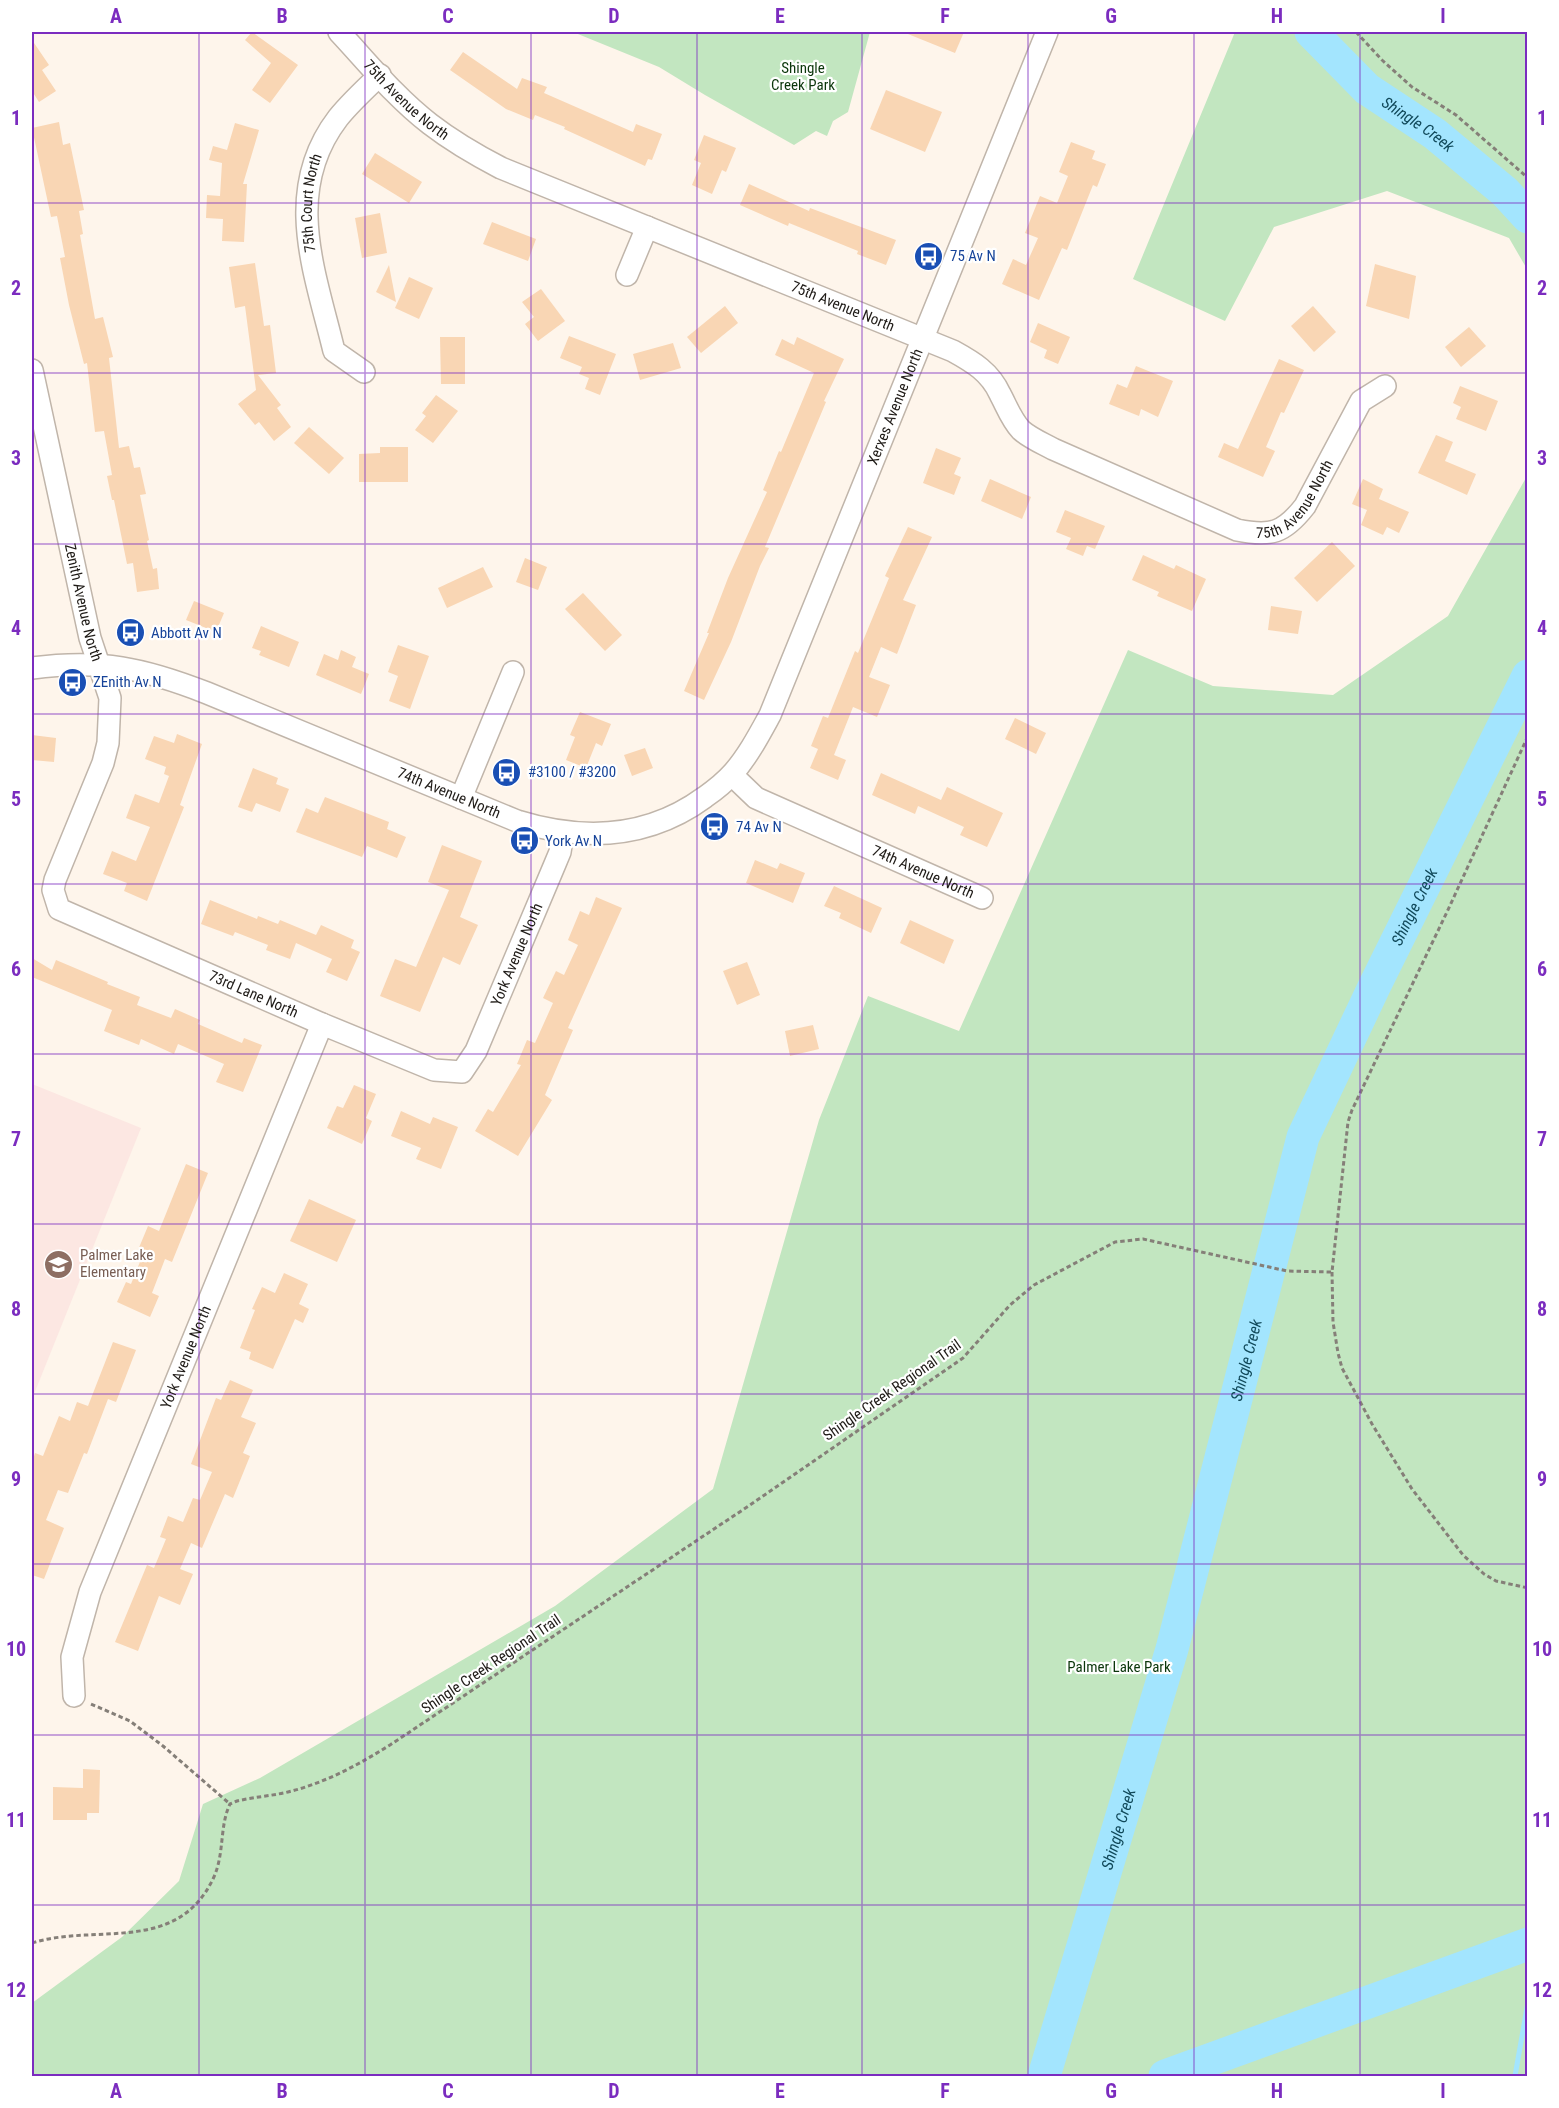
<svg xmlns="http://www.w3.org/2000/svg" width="1559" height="2108" font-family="'Roboto Condensed',sans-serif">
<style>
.education{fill:#fce7e2}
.green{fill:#c2e6c0}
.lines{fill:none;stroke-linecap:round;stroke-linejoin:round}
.stream{stroke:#a3e5fe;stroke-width:5}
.river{stroke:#a3e5fe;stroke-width:33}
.building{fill:#f9d6b4}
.minor-casing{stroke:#c0b5aa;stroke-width:24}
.path{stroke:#857f78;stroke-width:3;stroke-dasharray:4.5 3;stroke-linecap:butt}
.minor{stroke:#fff;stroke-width:21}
.grid{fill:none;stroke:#7b2cbf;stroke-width:1.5;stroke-opacity:0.55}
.labels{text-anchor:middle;stroke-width:4.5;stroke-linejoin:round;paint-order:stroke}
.park-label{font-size:15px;fill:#0b360b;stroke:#fff}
.street-label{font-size:15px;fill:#1f1b17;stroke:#fff}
.transit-label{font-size:15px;fill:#164399;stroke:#fff;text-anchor:start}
.education-label{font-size:15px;fill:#785e54;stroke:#fff;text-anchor:start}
.water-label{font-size:16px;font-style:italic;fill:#11495a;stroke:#fff}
.neatline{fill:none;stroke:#7b2cbf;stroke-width:2}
.grid-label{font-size:20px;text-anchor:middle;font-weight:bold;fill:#7b2cbf}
</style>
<rect width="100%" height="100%" fill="#fef5eb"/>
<path class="education" d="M32,1084L141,1128L32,1399Z"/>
<g class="green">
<path d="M573,32H870L848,112L833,121L827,136L816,131L794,145L705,95L659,67Z"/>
<path d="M1235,32H1527V269L1509,238L1387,191L1274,227L1225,321L1133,279Z"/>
<path d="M1527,476V2076H32V2003L122,1937L179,1881L203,1804L260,1778L555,1606L713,1489L819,1120L868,996L959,1031L1128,650L1213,686L1333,695L1448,616Z"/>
</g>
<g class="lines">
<path class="stream" d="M1515,2076L1528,2002"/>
<g class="river">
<path id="s1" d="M1311,32L1367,89L1435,134L1505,192L1528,217"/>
<path id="s2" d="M1044,2076L1172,1649L1303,1137L1374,987L1528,676"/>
<path d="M1165,2076L1528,1944"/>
</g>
</g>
<g class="building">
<path d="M252,32L298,65L270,103L252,90L271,63L245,40Z"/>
<path d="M903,32H964L955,53Z"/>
<path d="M32,40L49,65L42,70L56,91L39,102L32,91Z"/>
<path d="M463,52L517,89L522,78L547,87L544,93L633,132L636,124L662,134L652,160L648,159L645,166L564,129L565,127L535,115L533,120L506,109L450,70Z"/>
<path d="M886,90L942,112L925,152L870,129Z"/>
<path d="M59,122L63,145L70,143L84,210L79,211L83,234L80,235L95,319L103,317L113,357L109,358L119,448L129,446L134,468L140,467L146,494L140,495L149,540L147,541L153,569L157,568L159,589L137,592L133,563L127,564L114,500H112L107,476L112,475L104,431L95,432L87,363L84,364L69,305L60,258L65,257L57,216L51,217L32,128Z"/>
<path d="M235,123L259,130L243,184H247L244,242L222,241L223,219L206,218L207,195L220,196L222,163L209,160L213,146L227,150Z"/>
<path d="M704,135L736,148L726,172L722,170L712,194L692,185L701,163L694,160Z"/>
<path d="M1071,142L1095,151L1092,159L1106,164L1097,187L1093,185L1067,250L1062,248L1039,300L1002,284L1013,259L1026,265L1038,238L1025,233L1040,196L1057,203L1068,176L1059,172Z"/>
<path d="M375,153L422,182L409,203L362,174Z"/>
<path d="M749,184L809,211L810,208L896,240L886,265L857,254L858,251L789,223L788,226L740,205Z"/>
<path d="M380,213L387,253L362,258L355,218Z"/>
<path d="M492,222L536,239L528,261L483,244Z"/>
<path d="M255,263L264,326L270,325L276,373L258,375L281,405L277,408L291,427L274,441L259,422L255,425L238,404L256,390L245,306L235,308L229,267Z"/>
<path d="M1375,264L1416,276L1409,319L1366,306Z"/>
<path d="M389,265L396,302L376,292Z"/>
<path d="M409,277L433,288L419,319L395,308Z"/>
<path d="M541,289L565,321L538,341L525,324L534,317L522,302Z"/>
<path d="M725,306L738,323L701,353L687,337Z"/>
<path d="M1313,306L1336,332L1314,352L1291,326Z"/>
<path d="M1038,323L1070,337L1058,364L1044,358L1047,350L1030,342Z"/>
<path d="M1469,327L1486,346L1461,367L1445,347Z"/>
<path d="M569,336L616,354L600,395L585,389L589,378L579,374L582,367L560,358Z"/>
<path d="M440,337H465V384H441Z"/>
<path d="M797,337L844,359L824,401L826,402L765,547L769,548L760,566L731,642L704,700L684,691L709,633H707L728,578L767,492L763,490L779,451L781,452L814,373L775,355L782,339L794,345Z"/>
<path d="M673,343L681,368L640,380L633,354Z"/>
<path d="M1279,359L1304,370L1284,413L1281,412L1266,447L1275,451L1263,477L1218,457L1224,443L1238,449Z"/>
<path d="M1136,366L1173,381L1158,417L1141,409L1139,416L1109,404L1117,384L1127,388Z"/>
<path d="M1460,386L1498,401L1486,431L1456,419L1461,407L1453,403Z"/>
<path d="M436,395L458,411L433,443L415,430L426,416L422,413Z"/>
<path d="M309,427L344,458L329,474L294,443Z"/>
<path d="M1436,435L1453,442L1445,461L1476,474L1467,495L1418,473Z"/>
<path d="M380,447H408V482H359V454L380,453Z"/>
<path d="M936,448L961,458L954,474L961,477L954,495L923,483Z"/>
<path d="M990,479L1031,497L1022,519L981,501Z"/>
<path d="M1363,479L1383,489L1379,499L1409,512L1399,533L1387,527L1383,535L1361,525L1367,510L1352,504Z"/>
<path d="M1065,510L1105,526L1095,549L1087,546L1083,556L1066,549L1071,538L1056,532Z"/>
<path d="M908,527L932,537L903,600L916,605L897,654L881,647L869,677L890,685L877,717L853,707L834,755L846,760L838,780L810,768L818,749L811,746L823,716L828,718L855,651L858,653L889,578L885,576Z"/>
<path d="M1332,542L1355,566L1317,602L1294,578Z"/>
<path d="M1143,555L1174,569L1176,565L1206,579L1192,611L1157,596L1159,592L1132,580Z"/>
<path d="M525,558L547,567L538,590L516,582Z"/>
<path d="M483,567L493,587L447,608L438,588Z"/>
<path d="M583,593L622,635L605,651L565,609Z"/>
<path d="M194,601L224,613L216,632L186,620Z"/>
<path d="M1271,606L1302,611L1298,634L1268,630Z"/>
<path d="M261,626L299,642L289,667L259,655L261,651L252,648Z"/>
<path d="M398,645L429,656L410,709L389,701L398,676L388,672Z"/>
<path d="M341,650L356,657L352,667L369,674L361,694L316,675L324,654L338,660Z"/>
<path d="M580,712L611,724L602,746L596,743L586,768L566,760L575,737L570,735Z"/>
<path d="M1015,718L1046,733L1036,754L1005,739Z"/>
<path d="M177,734L202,744L180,805L184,807L147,901L124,891L127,883L103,874L112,851L136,861L150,827L126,818L135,794L159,803L169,776L164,774L166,767L145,759L154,736L174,743Z"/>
<path d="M32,735L56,738L54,762L32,760Z"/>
<path d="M645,748L653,768L632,776L624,755Z"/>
<path d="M253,768L278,778L276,784L289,789L280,812L256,803L252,812L238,807Z"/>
<path d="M881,773L941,800L947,787L1003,813L987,847L960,835L964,827L918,806L915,814L872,795Z"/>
<path d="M325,797L389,822L387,829L406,837L397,858L367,846L362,857L296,832L306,808L318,813Z"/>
<path d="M442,845L482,861L460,917L478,925L460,965L443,957L420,1012L380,996L395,959L416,967L449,890L428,882Z"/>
<path d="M755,860L777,869L780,863L805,873L793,903L746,883Z"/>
<path d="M834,886L882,908L871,933L839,918L841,913L824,906Z"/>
<path d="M596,897L622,908L568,1028L573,1030L545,1095L552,1100L518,1156L475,1131L488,1109L493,1112L521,1065L517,1064L527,1040L535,1043L553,1003L543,998L556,971L564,975L578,945L568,940L580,911L589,915Z"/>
<path d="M210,900L257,919L258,916L278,924L280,920L316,935L321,925L354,940L351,948L360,952L347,981L326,972L332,959L296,943L290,959L266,950L268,945L235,932L233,936L201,924Z"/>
<path d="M910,920L954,940L944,964L900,943Z"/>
<path d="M32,958L52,970L56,960L108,982L107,984L140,997L137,1005L171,1018L175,1009L200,1020L198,1024L242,1043L244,1038L262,1045L243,1092L216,1082L224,1064L178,1044L174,1054L141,1039L139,1045L104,1031L112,1010L32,977Z"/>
<path d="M747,962L760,995L737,1005L723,971Z"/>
<path d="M813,1025L819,1049L790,1056L785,1031Z"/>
<path d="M354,1085L376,1094L366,1118L372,1121L362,1144L327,1128L337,1106L343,1108Z"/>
<path d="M401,1111L430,1124L433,1117L458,1127L441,1169L416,1159L421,1148L391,1136Z"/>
<path d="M186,1164L208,1173L172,1262L165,1259L152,1293L159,1296L150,1317L117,1302L126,1282L131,1284L144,1252L138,1250L148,1226L159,1231Z"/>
<path d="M309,1199L356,1220L337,1262L290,1241Z"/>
<path d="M284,1273L308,1284L299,1304L309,1309L303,1323L295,1319L273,1369L249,1359L251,1352L240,1348L255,1310L252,1309L262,1287L275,1293Z"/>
<path d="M113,1342L136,1350L116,1402L108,1399L87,1454L84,1453L68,1493L58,1490L46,1520L64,1528L44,1579L32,1575V1463L35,1453L43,1456L59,1416L70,1421L77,1402L88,1406Z"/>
<path d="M230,1380L253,1390L241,1417L256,1423L243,1453L250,1456L233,1498L225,1494L202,1548L191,1543L180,1569L193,1574L180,1605L159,1596L138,1651L115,1642L147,1565L154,1568L166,1539L160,1537L168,1516L183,1522L193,1498L200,1500L212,1472L191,1464L216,1398L221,1400Z"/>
<path d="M83,1769L100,1770L99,1813H87V1820H53V1787L83,1788Z"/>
</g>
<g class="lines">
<defs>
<g id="minor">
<path id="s3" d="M339,32C368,63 396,98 430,124C452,141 476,155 501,168L953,351C973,362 990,372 1000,394C1007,407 1011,419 1021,430C1030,438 1042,443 1053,449L1237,530C1271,537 1284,533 1305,506L1361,401L1385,386"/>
<path d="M627,275L647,227"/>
<path id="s4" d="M32,370L90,638L110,698L108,743L103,763L55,880L53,890L59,909L322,1024L434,1070L462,1072L476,1051L555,864L560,852L563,833"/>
<path id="s5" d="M364,372L334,351C315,272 282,191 338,118C350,103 365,89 380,75"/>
<path id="s6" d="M32,668C101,659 143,668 207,693L517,821C582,841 648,839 705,797C715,790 725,782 733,773C748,756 759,735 770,715L1047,32"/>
<path id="s7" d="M732,775L756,798L982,898"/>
<path d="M461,798L513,672"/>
<path id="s8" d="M74,1696L72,1657L90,1592L322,1024"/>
</g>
</defs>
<use href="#minor" class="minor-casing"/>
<g class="path">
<path d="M1356,32L1382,60L1412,87L1456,115L1528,178"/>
<path d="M1332,1272L1333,1322L1338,1353L1342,1368L1372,1424L1412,1489L1463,1555L1484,1574L1496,1581L1528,1588"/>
<path d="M91,1704L130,1721L163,1746L230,1804"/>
<path d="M32,1943C96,1923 176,1955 213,1879C225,1854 219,1827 230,1804L237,1801C254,1797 271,1796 288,1792C325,1783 358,1765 390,1745L750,1505L963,1358L1010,1305L1034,1285L1115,1242L1143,1239L1287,1271L1332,1272L1348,1122L1352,1110L1447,912L1528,736"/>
</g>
<use href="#minor" class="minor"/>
</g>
<path class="grid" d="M199,32V2076M365,32V2076M531,32V2076M697,32V2076M862,32V2076M1028,32V2076M1194,32V2076M1360,32V2076M32,203H1528M32,373H1528M32,544H1528M32,714H1528M32,884H1528M32,1054H1528M32,1224H1528M32,1394H1528M32,1564H1528M32,1735H1528M32,1905H1528"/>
<defs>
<symbol id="bus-disc" viewBox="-11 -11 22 22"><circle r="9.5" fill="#1a4fb4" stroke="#fff"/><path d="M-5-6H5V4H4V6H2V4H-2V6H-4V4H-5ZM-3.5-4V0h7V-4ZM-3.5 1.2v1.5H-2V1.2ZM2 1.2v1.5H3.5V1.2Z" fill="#fff"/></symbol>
<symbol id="school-disc" viewBox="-11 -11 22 22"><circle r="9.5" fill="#8d6e63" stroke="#fff"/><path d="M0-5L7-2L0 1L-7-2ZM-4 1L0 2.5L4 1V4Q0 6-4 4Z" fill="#fff"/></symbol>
</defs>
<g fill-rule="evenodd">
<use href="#bus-disc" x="912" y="240" width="33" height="33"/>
<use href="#bus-disc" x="114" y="616" width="33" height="33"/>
<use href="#bus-disc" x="56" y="666" width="33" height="33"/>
<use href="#bus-disc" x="490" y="756" width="33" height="33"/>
<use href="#bus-disc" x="698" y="810" width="33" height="33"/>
<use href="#bus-disc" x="508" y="824" width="33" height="33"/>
<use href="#school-disc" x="42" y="1248" width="33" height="33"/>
</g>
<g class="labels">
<g class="park-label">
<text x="803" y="73">Shingle<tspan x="803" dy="17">Creek Park</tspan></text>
<text x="1119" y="1672">Palmer Lake Park</text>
</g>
<g class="street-label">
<text dy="5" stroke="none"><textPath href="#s3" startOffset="96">75th Avenue North</textPath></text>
<text dy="5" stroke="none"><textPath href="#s5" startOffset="188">75th Court North</textPath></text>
<text dy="5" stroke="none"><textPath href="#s3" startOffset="582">75th Avenue North</textPath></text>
<text dy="5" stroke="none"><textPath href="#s6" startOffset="1150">Xerxes Avenue North</textPath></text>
<text dy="5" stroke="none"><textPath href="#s3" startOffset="1120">75th Avenue North</textPath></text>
<text dy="5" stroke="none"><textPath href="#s4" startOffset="238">Zenith Avenue North</textPath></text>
<text dy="5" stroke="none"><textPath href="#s6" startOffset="441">74th Avenue North</textPath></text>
<text dy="5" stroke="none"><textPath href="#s7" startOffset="216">74th Avenue North</textPath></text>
<text dy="5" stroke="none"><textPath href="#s4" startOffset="1126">York Avenue North</textPath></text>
<text dy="5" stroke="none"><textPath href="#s4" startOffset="772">73rd Lane North</textPath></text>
<text dy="5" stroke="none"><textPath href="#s8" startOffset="360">York Avenue North</textPath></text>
<text transform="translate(892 1390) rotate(-35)" y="5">Shingle Creek Regional Trail</text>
<text transform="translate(491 1664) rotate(-34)" y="5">Shingle Creek Regional Trail</text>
</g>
<g class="transit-label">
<text x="950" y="261">75 Av N</text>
<text x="151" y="638">Abbott Av N</text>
<text x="93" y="687">ZEnith Av N</text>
<text x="528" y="777">#3100 / #3200</text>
<text x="736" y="832">74 Av N</text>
<text x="545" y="846">York Av N</text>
</g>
<g class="education-label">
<text x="80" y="1260">Palmer Lake<tspan x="80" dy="17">Elementary</tspan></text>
</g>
<g class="water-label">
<text dy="6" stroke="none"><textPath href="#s1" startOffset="142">Shingle Creek</textPath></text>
<text dy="6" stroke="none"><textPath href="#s2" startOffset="1230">Shingle Creek</textPath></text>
<text dy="6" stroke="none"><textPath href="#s2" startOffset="744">Shingle Creek</textPath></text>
<text dy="6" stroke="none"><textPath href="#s2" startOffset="258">Shingle Creek</textPath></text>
</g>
</g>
<rect width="1559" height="2108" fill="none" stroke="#ffffff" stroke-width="66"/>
<rect x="33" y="33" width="1493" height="2042" class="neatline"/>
<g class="grid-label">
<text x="116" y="23">A</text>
<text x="282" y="23">B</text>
<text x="448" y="23">C</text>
<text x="614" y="23">D</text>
<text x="780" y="23">E</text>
<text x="945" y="23">F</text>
<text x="1111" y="23">G</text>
<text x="1277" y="23">H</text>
<text x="1443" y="23">I</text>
<text x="16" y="125">1</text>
<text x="1542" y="125">1</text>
<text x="16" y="295">2</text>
<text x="1542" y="295">2</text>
<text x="16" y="465">3</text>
<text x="1542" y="465">3</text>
<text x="16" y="635">4</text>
<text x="1542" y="635">4</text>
<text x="16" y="806">5</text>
<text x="1542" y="806">5</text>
<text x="16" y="976">6</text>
<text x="1542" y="976">6</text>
<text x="16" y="1146">7</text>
<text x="1542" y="1146">7</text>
<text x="16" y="1316">8</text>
<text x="1542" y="1316">8</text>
<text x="16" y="1486">9</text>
<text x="1542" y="1486">9</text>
<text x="16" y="1656">10</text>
<text x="1542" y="1656">10</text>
<text x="16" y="1827">11</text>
<text x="1542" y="1827">11</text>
<text x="16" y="1997">12</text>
<text x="1542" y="1997">12</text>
<text x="116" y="2098">A</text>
<text x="282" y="2098">B</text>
<text x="448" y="2098">C</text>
<text x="614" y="2098">D</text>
<text x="780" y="2098">E</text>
<text x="945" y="2098">F</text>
<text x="1111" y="2098">G</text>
<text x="1277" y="2098">H</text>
<text x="1443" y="2098">I</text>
</g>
</svg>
